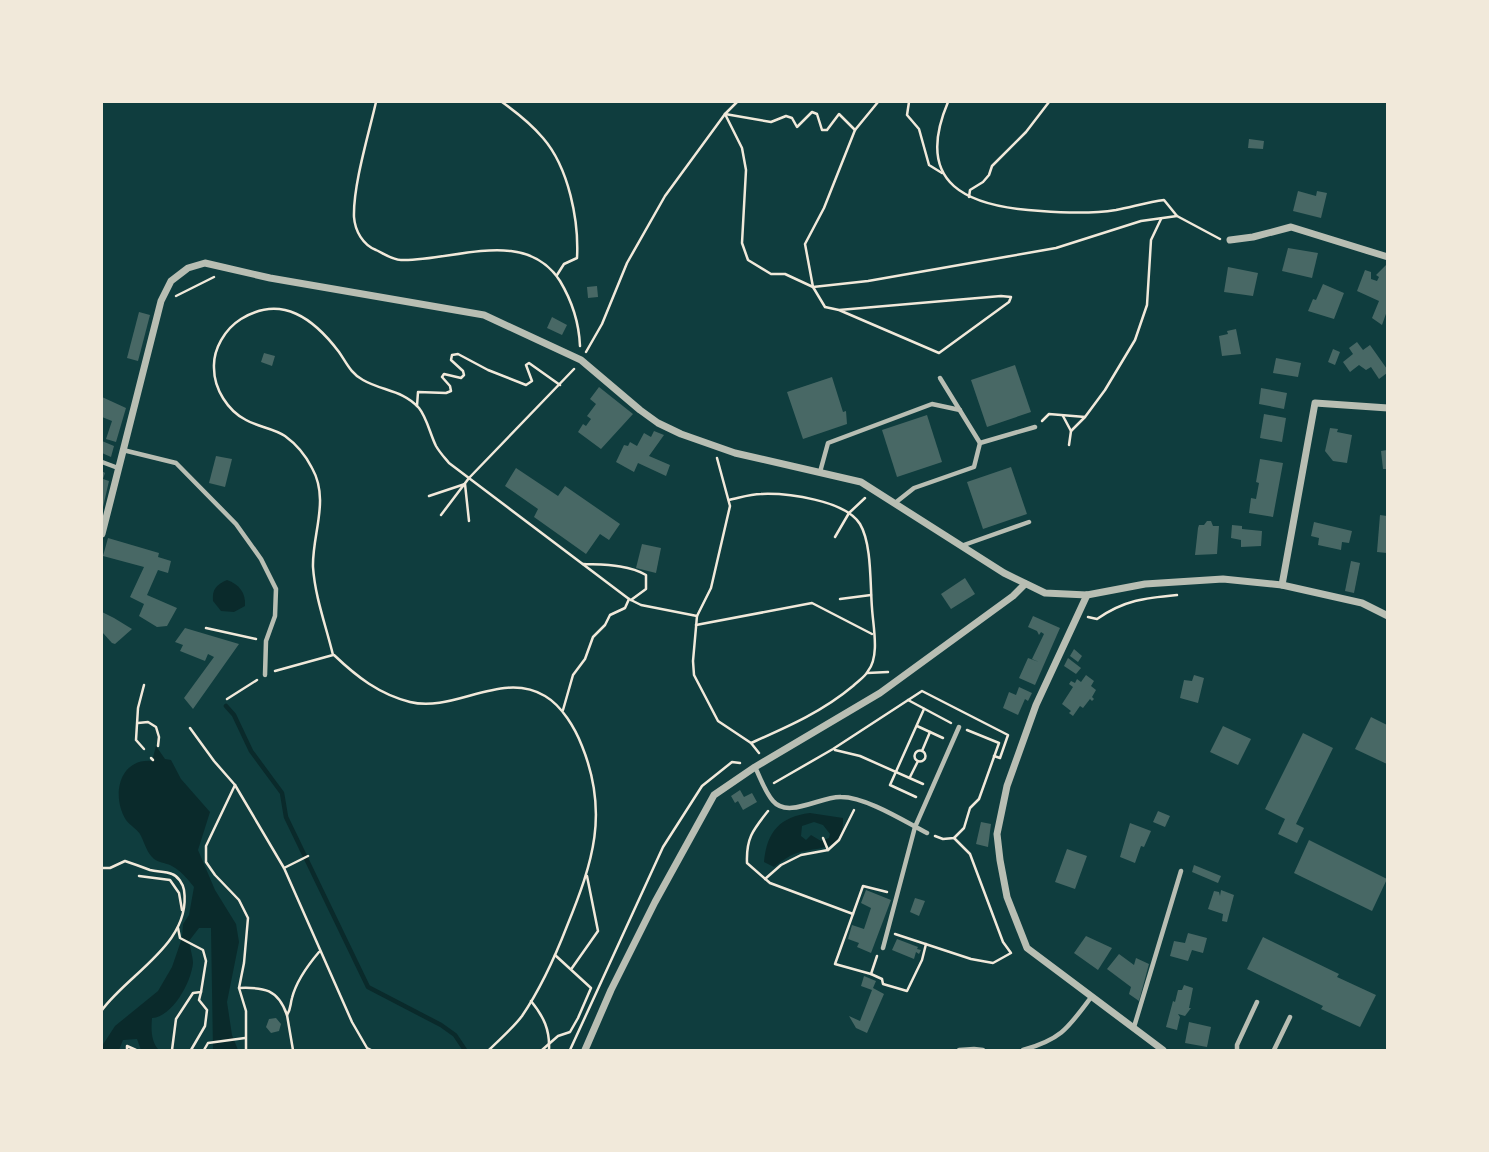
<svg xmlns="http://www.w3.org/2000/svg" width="1489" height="1152" font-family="Figtree,sans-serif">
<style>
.water{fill:#0a2a2b;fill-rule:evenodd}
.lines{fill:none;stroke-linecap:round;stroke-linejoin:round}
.stream{stroke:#0a2a2b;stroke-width:4.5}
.building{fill:#486865}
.path{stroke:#f1e9da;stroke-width:2.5}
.service{stroke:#b8beb3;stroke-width:4.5}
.minor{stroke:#b8beb3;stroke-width:7}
</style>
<rect width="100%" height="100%" fill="#0f3d3e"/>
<g class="water">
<path d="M227,580C239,584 246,593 245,606L234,612L221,611L213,601C212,589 216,585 227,580Z"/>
<path d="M156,746L165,759L171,760L181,779L210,812L198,850L215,890L236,924L239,942L227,1002L232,1035L238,1050H213L211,928H199L189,941C190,948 193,957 193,963C191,983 172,1017 152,1018C151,1029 151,1042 159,1050H141L137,1039L123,1040L119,1050H103L102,1046L115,1026L158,991L172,967L182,938L183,924L189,915L194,887C187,878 180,870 170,865C165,863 158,862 154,859C147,853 145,844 141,836C138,829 130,826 126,820C111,796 119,758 152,761Z"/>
<path d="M810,813L843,818C844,852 821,846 797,853C788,856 782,861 774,867L764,862C767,831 780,817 810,813ZM814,822L823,825L830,834L829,838L821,841L811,835L806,840L801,836L802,826Z"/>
</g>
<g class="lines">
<path class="stream" d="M226,706L234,715L251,751L282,793L286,817L368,987L441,1025L455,1035L465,1050"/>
</g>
<g class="building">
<path d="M1249,139L1264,141L1263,149L1248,148Z"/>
<path d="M1298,191L1316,196L1317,191L1327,193L1321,218L1293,211Z"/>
<path d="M1288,248L1318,253L1312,278L1282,271Z"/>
<path d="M1387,264V311L1382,325L1372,318L1379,301L1357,291L1365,270L1371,272V279L1377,281L1379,277L1376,275Z"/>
<path d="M1228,267L1258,273L1253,296L1224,292Z"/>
<path d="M1323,284L1344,293L1334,319L1308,311L1313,299L1316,300Z"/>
<path d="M597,286L598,297L588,298L587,287Z"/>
<path d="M139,312L150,315L138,361L127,358Z"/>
<path d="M552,317L567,325L562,335L547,328Z"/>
<path d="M1236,329L1241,354L1222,356L1219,336L1228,334L1227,331Z"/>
<path d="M1357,342L1363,350L1370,345L1387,369V373L1379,379L1371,367L1366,370L1359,365L1350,372L1343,362L1353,354L1349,348Z"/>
<path d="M1333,349L1340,352L1335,365L1328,362Z"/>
<path d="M264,353L275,356L272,366L261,362Z"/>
<path d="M1276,358L1301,363L1298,377L1273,373Z"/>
<path d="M1015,365L1031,412L987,427L971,380Z"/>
<path d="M832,377L843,412L846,411L847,424L803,439L787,392Z"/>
<path d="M599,387L633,414L601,449L578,432L583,424L586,426L591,419L587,416L596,404L590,399Z"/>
<path d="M1261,388L1287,393L1284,409L1259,404Z"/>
<path d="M102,397L126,408L116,442L106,439L112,421L102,417Z"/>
<path d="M1264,414L1286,418L1282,442L1260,438Z"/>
<path d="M927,415L942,462L897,477L882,430Z"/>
<path d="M1330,428L1338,429L1337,432L1352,435L1347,463L1333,461L1325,451Z"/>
<path d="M654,431L664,435L649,456L670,465L666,476L638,463L634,472L616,462L624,445L628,446L630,442L637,446L644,433L651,437Z"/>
<path d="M102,441L114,446L111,457L102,453Z"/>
<path d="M1387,450V469H1383L1381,451Z"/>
<path d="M216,456L232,459L225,487L209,483Z"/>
<path d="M1260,459L1283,463L1273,517L1249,513L1251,498L1256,499L1259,483L1256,482Z"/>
<path d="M1011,467L1027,514L983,529L967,482Z"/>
<path d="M516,468L558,496L565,486L620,524L609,540L600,534L586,554L534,517L538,509L505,486Z"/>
<path d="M102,471L105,473L103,479L109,481L103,507Z"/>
<path d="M1380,515L1387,516V553L1377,552Z"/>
<path d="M1207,521H1211L1213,526H1219L1217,554L1195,555L1198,528L1199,525H1204Z"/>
<path d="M1314,522L1352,531L1349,543L1342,542L1341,550L1318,545L1319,538L1311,536Z"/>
<path d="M1232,525L1242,526V529L1262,531L1261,546L1241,547V540L1231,538Z"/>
<path d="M108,538L159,553L158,557L171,561L168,573L158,570L147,595L177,608L167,626L157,627L139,616L144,604L130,597L144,567L103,556Z"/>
<path d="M642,544L661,548L656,573L636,568Z"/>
<path d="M1351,561L1360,563L1354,593L1345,591Z"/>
<path d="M965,578L975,594L951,609L941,594Z"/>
<path d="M102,612L114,618L132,629L115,644L112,643L102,632Z"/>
<path d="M1033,616L1060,628L1035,685L1019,678L1028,658L1039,662L1032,659L1044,634L1041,632L1039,635L1037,631L1028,627Z"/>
<path d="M185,628L239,644L193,709L184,698L214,657L208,654L205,661L180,651L183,645L175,642Z"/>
<path d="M1074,649L1082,656L1078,662L1070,656Z"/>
<path d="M1068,658L1081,668L1076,674L1064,666Z"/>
<path d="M1086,675L1094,681L1091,686L1096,690L1092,697L1094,699L1092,701L1090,699L1083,708L1080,706L1073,716L1069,713L1071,711L1062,704L1073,687L1069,684L1071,681L1075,683L1077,679L1081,682Z"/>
<path d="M1194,675L1204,678L1198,703L1180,698L1184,680L1192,681Z"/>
<path d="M1019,687L1032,693L1028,701L1025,699L1018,715L1003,708L1009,692L1016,695Z"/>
<path d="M1371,717L1387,725V764L1355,749Z"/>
<path d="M1223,726L1251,739L1238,765L1210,752Z"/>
<path d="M1303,733L1333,748L1296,824L1304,828L1297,843L1278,834L1285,819L1265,809Z"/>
<path d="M740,790L744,797L752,793L757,802L743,810L738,801L735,803L731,796Z"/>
<path d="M1158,811L1170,816L1165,827L1153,822Z"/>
<path d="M981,822L991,824L988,847L976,844Z"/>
<path d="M1130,823L1151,831L1144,847L1141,846L1135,863L1120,857Z"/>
<path d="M1309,840L1387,879L1372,911L1294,873Z"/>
<path d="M1067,849L1087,856L1075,889L1055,882Z"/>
<path d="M1194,865L1221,876L1218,883L1192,872Z"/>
<path d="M866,890L891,900L871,953L857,947L859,943L848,939L852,925L864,929L871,908L861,903Z"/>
<path d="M1221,890L1234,895L1227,922L1222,921L1223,914L1208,909L1214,891L1219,892L1220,896Z"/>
<path d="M915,898L925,901L919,916L910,912Z"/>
<path d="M1188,933L1207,938L1203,953L1192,950L1188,961L1170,956L1174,941L1185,943Z"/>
<path d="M1086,936L1112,948L1098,970L1074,953Z"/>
<path d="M1263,937L1339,974L1337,977L1376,995L1360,1027L1321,1009L1323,1006L1247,969Z"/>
<path d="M897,939L918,947L917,949L921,950L919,954L916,952L914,959L892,950Z"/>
<path d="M1119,954L1134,965L1136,958L1149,964L1139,1001L1129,994L1131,987L1107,969Z"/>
<path d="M864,976L876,981L873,988L884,994L867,1033L856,1028L849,1016L860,1021L872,990L861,986Z"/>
<path d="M1184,985L1193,988L1189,1008H1191L1185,1016L1178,1014L1180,1017L1177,1030L1166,1027L1173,1001L1175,1002L1178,990H1182Z"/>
<path d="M276,1018L281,1024L279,1031L271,1033L266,1027L269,1019Z"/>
<path d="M1189,1022L1211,1027L1207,1047L1185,1043Z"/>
</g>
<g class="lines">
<g class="path">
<path d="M376,102C369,133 353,185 354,217C355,231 363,245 376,250C384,254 393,260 401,260C452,262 525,226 560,281C572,301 579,322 580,346"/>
<path d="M502,102C516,112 532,125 543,138C569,168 579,221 577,258L564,264L557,275"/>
<path d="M909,102L907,115L919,129L929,165L942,173"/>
<path d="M948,102C913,185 968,207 1041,211C1066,213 1091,214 1116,210C1132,207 1148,202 1164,200L1177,216L1220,239"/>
<path d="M725,114L742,148L746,170L742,243L748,260L771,274H785L813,287L868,281L1056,248L1141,221L1177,216"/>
<path d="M725,114L771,122L786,116L792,118L797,127L812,112L817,114L822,130H827L839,114L855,130"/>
<path d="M969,197L970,190L983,182L989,175L992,166L1026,132L1049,102"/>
<path d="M176,296L214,277"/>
<path d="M839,310L1001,296L1011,297L1009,302L939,353L839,310L825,307L813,287L805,244L824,208L855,130L878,102"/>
<path d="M586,352L602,324L627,263L665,196L725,114L737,102"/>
<path d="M417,406L418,392L446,393L451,391L450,386L442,377L444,374L461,378L464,375L463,371L451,360L452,355L458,354L488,370L526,385L532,381L526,365L529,363L560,385"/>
<path d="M1063,416L1071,431"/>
<path d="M1042,421L1049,414L1085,417"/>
<path d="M1069,445L1071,431L1085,417L1105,390L1135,340L1147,305L1151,240L1161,219"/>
<path d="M717,458L730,506L711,588L697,616L693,661L694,675L718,721L751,743L759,753"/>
<path d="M429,496L465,484L469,521"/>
<path d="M729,500C739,498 750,494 761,494C787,493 845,500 860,524C872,544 870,585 872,608C873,626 880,656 868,671C865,677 858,681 853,686C822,712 787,727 751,743"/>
<path d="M441,515L469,478L574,369"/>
<path d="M835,537L849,513L865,498"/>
<path d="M583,564C603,565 628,564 646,575V589L631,600"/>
<path d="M840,599L871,595"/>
<path d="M1088,617L1097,619C1124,600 1145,598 1177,595"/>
<path d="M696,625L812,603L872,634"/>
<path d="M206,628L256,639"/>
<path d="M334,655C357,677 379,694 410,702C454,713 502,670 545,696C562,706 575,728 582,746C609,813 593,862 567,926C555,957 541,988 522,1016C513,1028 500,1039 489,1050"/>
<path d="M275,671L333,655C326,626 315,597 313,567C312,534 330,500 312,468C306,456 296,444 285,436C273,428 258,427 246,420C228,411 214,389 214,368C213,349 225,329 241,319C282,294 314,319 339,352C346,362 351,374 363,380C382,391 403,390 419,408C427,418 430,434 436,446C440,453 445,458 449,463L629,599L641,605L697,616"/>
<path d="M867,673L888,672"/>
<path d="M144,685L138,708L136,740L144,749"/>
<path d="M227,699L257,680"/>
<path d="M908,700L951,723"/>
<path d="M563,710L573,675L585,659L593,637L605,625L610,615L625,608L629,599"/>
<path d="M138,723L148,722L156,727L159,737L158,746"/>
<path d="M917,726L943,738"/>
<path d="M190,728L214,761L235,785L284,868L352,1022L367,1048L371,1050"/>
<path d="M835,750L860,756L923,784"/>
<circle cx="920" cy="756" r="5.5"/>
<path d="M922,751L930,732"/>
<path d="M151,758L153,760"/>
<path d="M910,777L918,761"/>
<path d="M774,783L833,749L922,691L1008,735L1000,758L994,756"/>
<path d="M235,785L206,846V862L215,875L239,900L248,918L244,963L239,988L246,1011V1050"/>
<path d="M916,797L890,785L924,709"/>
<path d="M768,811C753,830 746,838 747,863L770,883L853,914"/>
<path d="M935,836L943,839L954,838L964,828L970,808L979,799L999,743L967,730"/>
<path d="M823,838L828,850"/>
<path d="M102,868H110L125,861C134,864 142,867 150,870C157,872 165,871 172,874C178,876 183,884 184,890C192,943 129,973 102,1010"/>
<path d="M284,868L308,856"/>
<path d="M139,876L170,880L179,893L182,910"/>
<path d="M765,879L781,865L801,855L828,850L839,840L854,810"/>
<path d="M895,934L971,959L993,963L1011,953L1003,942L970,854L954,838"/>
<path d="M877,956L871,974L835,964L863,886L887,892"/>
<path d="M572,968L598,931L587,876"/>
<path d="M871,974L882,979L883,984L907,991L922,960L926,944"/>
<path d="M239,988C264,987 278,989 287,1015"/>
<path d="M531,1001C544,1017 550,1030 549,1050"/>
<path d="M127,1050V1046L136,1050"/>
<path d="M172,1050L176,1019L193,993L201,992L206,961L203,950L180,938L178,928"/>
<path d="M191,1050L205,1026L207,1010L199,1000L201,992"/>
<path d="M204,1050L208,1043L245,1038"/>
<path d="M293,1050L287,1015C291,1009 290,1005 292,998C296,982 308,965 319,952"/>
<path d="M542,1050L558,1036L570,1032L578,1018L591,988L555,955"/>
<path d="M570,1050L663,847L702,786L732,762L740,763"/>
</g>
<g class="service">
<path d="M980,443L1035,427"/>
<path d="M123,450L176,463L236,524L261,559L276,589L275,616L266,641L265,675"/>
<path d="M102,462L118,468"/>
<path d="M820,472L828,443L932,404L960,410"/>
<path d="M895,503L914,488L974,467L980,443L940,378"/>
<path d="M961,546L1029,522"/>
<path d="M755,767C760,777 765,792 773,801C788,819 821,796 841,797C866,797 904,821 927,833"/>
<path d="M883,948L915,827L959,727"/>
<path d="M1134,1027L1181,871"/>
<path d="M959,1050L974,1049L983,1050"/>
<path d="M1023,1050C1062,1039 1068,1028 1092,996"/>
<path d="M1237,1050V1045L1257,1002"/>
<path d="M1274,1050L1290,1017"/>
</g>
<g class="minor">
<path d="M1230,240L1253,237L1291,227L1388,257"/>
<path d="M102,534L161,301L171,281L188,268L205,263L270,278L484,315L581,360L640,410L658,423L681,434L735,453L861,482L1004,573L1045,593L1087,595L1145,584L1223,579L1282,585L1362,603L1388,616"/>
<path d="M1282,585L1315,403L1388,408"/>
<path d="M1087,595L1036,705L1007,786L997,834L1000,860L1007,897L1027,948L1163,1050"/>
<path d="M585,1050L611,990L655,902L714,795L755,767L880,693L1013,596L1025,584"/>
</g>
</g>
<rect width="1489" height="1152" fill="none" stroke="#f1e9da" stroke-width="206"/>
</svg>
